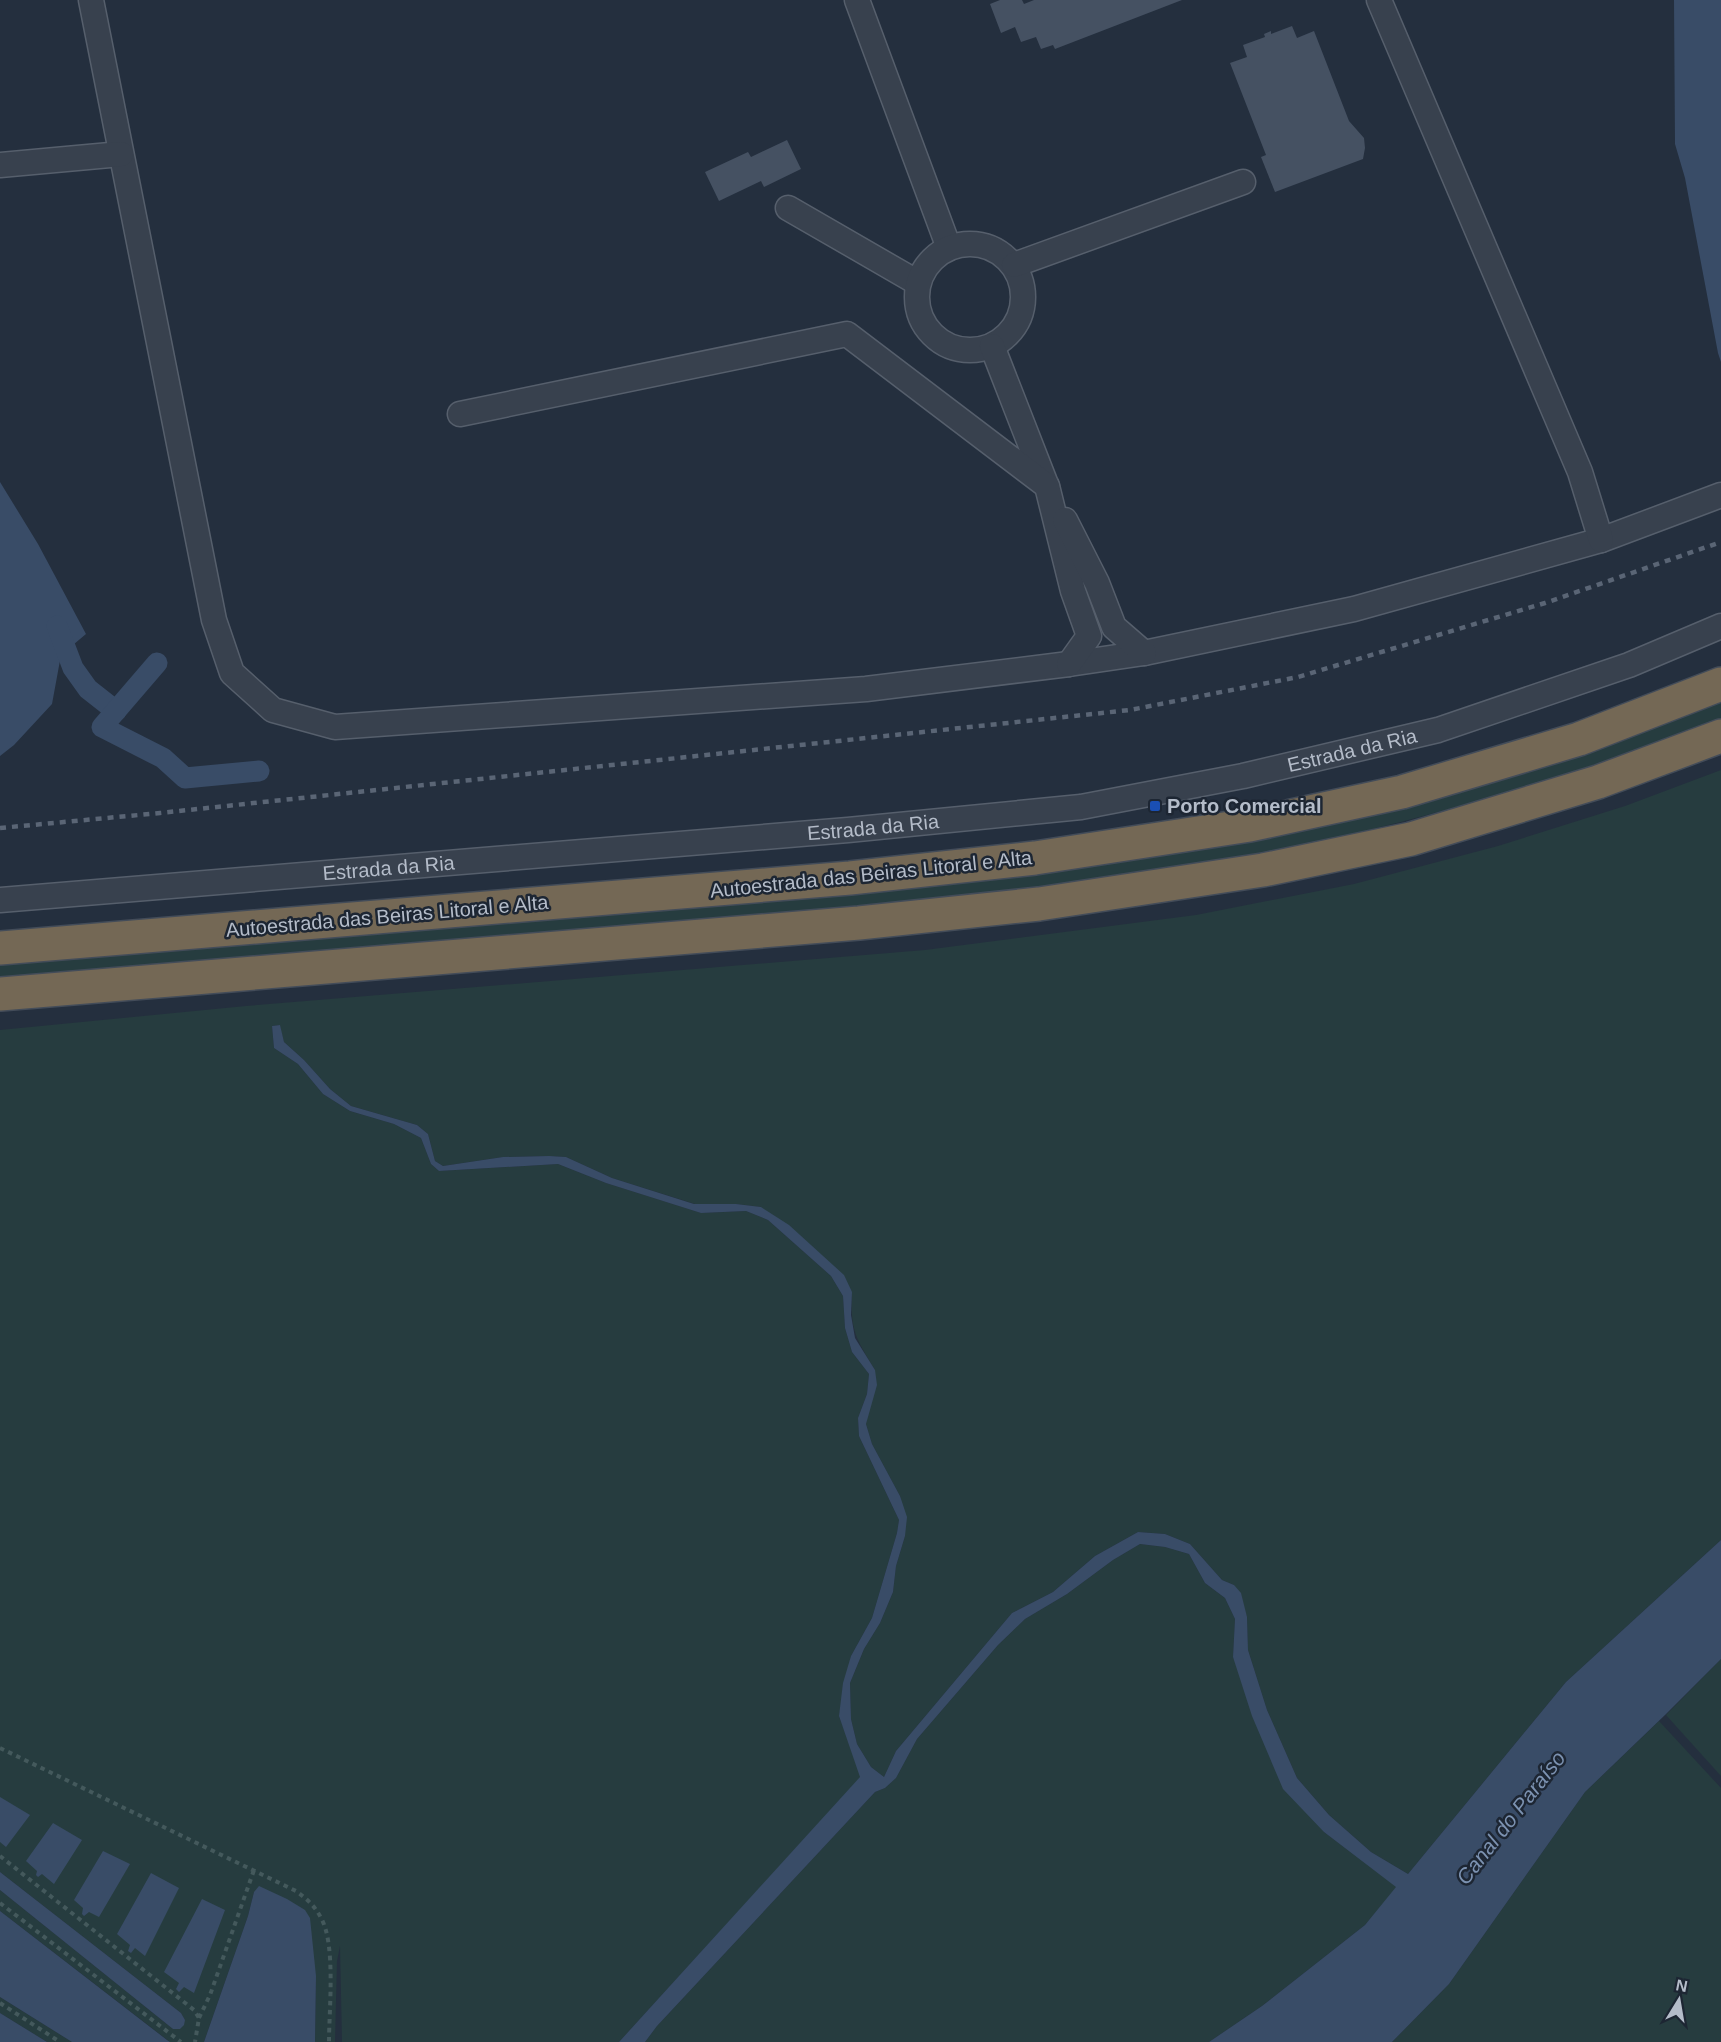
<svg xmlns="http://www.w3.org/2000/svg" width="1721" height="2042" font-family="Helvetica,sans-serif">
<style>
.green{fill:#263c3f}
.water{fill:#394c67}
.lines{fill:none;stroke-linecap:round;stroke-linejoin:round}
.canal{stroke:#394c67;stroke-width:21}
.building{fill:#455162}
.minor-casing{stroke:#565f6c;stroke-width:27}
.highway-casing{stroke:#434c59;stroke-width:36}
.path{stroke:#44595c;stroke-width:4;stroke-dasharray:4.5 4.5;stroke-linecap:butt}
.minor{stroke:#38414e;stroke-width:24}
.highway{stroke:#746855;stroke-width:33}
.rail{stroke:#5a6575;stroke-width:4.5;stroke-dasharray:6 6;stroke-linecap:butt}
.transit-dot{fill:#1a4fb4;stroke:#1d2633;stroke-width:2}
.labels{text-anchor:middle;stroke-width:5;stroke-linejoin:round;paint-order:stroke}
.street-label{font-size:20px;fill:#b4bcc9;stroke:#1d2633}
.poi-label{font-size:20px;font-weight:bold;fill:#b4bcc9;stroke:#1d2633;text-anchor:start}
.water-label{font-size:21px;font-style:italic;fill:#7c92b1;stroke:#1d2633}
</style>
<rect width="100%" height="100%" fill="#242f3e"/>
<g class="green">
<path d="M1721,696V719C1554,784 1382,833 1206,864C1019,896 828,909 639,925C426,943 213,960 0,978V960L1173,849Z"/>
<path d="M1721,770V1540L1566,1682L1408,1874L1371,1852L1329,1815L1297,1778L1267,1710L1248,1650L1247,1617L1234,1585L1222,1580L1190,1544L1165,1534L1138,1532L1095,1556L1053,1592L1012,1613L896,1751L884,1777L871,1767L857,1744L851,1719L850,1683L864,1649L880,1623L893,1592L896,1566L905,1536L900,1496L872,1444L866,1424L875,1370C856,1338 850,1331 852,1292L761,1207L736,1204H695L612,1178L566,1157L549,1156L503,1157L443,1166L435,1161L428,1134L417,1125L351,1106L330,1089L304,1060L284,1042L279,1025L272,1026L274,1048L298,1064L323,1094L350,1111L394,1124L421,1138L431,1164L439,1171L558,1164L606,1183L701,1213L746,1211L768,1220L831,1276L843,1296L845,1328L852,1352L869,1374L867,1394L858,1418L859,1436L899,1520L897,1533L872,1618L851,1656L839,1716L861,1777L619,2042H342L340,1946L337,1961L335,2042H315L316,1976L254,1892L248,1916L204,2042H170L0,1911V1890L173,2029H180L185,2020L181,2013L0,1872V1030L246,1006L925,950L1196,915L1354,884L1498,846L1625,806Z"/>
<path d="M1140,1544L1165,1547L1189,1554L1205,1583L1225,1598L1235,1619L1233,1657L1324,1832L1397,1887L1365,1925L1262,2006L1209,2042H645L657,2026L875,1792L885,1788L896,1778L917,1739L998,1645L1025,1619L1067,1594L1113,1560Z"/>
<path d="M1721,1659V1776L1666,1715Z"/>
<path d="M1659,1721L1721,1788V2042H1392L1449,1984L1585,1792Z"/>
<path d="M0,1997L72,2042H47L0,2013Z"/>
</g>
<g class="water">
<path d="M1674,0H1721V362L1718,353L1685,178L1675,144Z"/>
<path d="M0,482L38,544L86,634L61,655L52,704L14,745L0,756Z"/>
<path d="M280,1025L284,1042L304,1060L330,1089L351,1106L417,1125L428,1134L435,1161L443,1166L503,1157L549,1156L566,1157L612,1178L694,1204H736L761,1207L789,1225L844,1275L852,1292L851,1315L855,1338L875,1370L877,1385L866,1424L872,1444L900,1496L907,1517L905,1536L896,1566L893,1592L880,1623L864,1649L850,1683L851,1719L857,1744L871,1767L884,1777L896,1751L1012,1613L1053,1592L1095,1556L1138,1532L1165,1534L1190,1544L1222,1580L1234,1585L1241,1593L1247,1617L1248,1650L1267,1710L1297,1778L1329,1815L1371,1852L1408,1874L1566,1682L1721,1540V1659L1665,1715L1585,1792L1449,1984L1392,2042H1209L1262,2006L1365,1925L1396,1887L1324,1832L1283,1789L1252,1716L1233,1657L1235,1619L1225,1598L1205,1583L1189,1554L1165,1547L1140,1544L1113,1560L1067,1594L1025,1619L998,1645L917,1739L896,1778L885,1788L875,1792L657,2026L645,2042H619L860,1777L839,1716L843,1683L851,1656L872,1618L897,1533L899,1520L859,1436L858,1418L867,1394L869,1374L852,1352L845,1328L843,1296L831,1276L768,1220L746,1211L701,1213L606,1183L558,1164L439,1171L431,1164L421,1138L394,1124L350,1111L323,1094L298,1064L274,1048L272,1026Z"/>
<path d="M0,1797L30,1815L6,1847L0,1842Z"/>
<path d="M53,1823L82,1840L54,1884L42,1874L38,1877L36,1875L37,1871L26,1861Z"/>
<path d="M103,1851L130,1864L99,1917L89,1912L84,1916L82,1914L83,1908L74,1900Z"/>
<path d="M0,1872L181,2013L185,2020L184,2025L180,2029H173L0,1890Z"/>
<path d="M151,1873L179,1888L145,1956L135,1948L131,1953L128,1951L130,1945L117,1934Z"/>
<path d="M259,1886L287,1899L305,1910L310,1918L316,1976L315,2042H204L248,1916L254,1892Z"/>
<path d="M202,1899L225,1910L194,1993L184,1987L179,1992L176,1989L179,1983L164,1972Z"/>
<path d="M0,1911L167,2040L170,2042H72L0,1997Z"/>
<path d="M0,2013L47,2042H0Z"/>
</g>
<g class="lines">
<g class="canal">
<path d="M57,626L73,668L88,689L116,711"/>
<path d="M157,663L102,727L163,758L185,778L259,771"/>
</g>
</g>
<g class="building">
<path d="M1000,0H1022L1024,4L1034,0H1182L1055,49L1053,45L1041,49L1036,37L1021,42L1015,27L1001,33L990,4Z"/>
<path d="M1292,26L1297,38L1314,31L1349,121L1364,138L1365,148L1363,159L1275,192L1261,157L1266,155L1230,63L1247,57L1243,45L1265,37L1264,34L1271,31V34Z"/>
<path d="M787,140L801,169L764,187L761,181L719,201L705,172L748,152L751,157Z"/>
</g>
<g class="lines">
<defs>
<g id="minor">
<path d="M91,0L214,620L232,673L273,710L335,727L866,689L1069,664L1144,653L1354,609L1601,540L1721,495"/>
<path d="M857,0L949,248"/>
<path d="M1379,0L1580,472L1601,540"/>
<path d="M0,165L121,154"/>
<path d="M788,208L918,283"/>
<circle cx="970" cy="297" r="53"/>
<path d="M1014,265L1243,182"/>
<path d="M992,346L1047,487"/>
<path d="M460,414L847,334L1047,486L1073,591L1089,636L1069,664"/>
<path d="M1065,520L1097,583L1114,627L1144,653"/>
<path id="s1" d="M0,900L848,830L1081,807L1243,776L1438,730L1629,665L1721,626"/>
</g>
<g id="highway">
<path d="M0,948L850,878L1035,858L1250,825L1402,792L1579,739L1721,684"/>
<path d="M0,994L859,923L1039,904L1263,870L1411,839L1598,782L1721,736"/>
</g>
</defs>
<use href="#minor" class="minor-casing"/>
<use href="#highway" class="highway-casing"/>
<g class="path">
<path d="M0,1748L296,1891C307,1899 315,1906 321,1918C336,1944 329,2010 329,2042"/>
<path d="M0,1856L194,2010L199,2018L195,2042"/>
<path d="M0,1903L181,2042"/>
<path d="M0,2003L60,2042"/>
<path d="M199,2018L210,1995L254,1870"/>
</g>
<use href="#minor" class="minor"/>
<use href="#highway" class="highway"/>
<path class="rail" d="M0,828L160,813L1130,710L1298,677L1545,603L1721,542"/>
</g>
<rect class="transit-dot" x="1149" y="800" width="12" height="12" rx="3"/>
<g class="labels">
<g class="street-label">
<text dy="7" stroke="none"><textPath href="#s1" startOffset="1362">Estrada da Ria</textPath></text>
<text dy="7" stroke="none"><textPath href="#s1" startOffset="876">Estrada da Ria</textPath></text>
<text dy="7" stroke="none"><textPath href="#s1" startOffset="390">Estrada da Ria</textPath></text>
<text transform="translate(871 874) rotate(-6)" y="7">Autoestrada das Beiras Litoral e Alta</text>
<text transform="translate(387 916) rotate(-5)" y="7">Autoestrada das Beiras Litoral e Alta</text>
</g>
<g class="poi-label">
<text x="1167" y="813">Porto Comercial</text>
</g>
<g class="water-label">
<text transform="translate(1511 1818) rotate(-52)" y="7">Canal do Paraíso</text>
</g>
</g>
<g transform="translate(1679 2000) rotate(11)" stroke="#1d2633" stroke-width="4.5" paint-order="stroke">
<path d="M0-4.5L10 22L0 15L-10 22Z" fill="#b4bcc9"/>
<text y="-9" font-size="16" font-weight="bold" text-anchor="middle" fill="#b4bcc9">N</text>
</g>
</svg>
